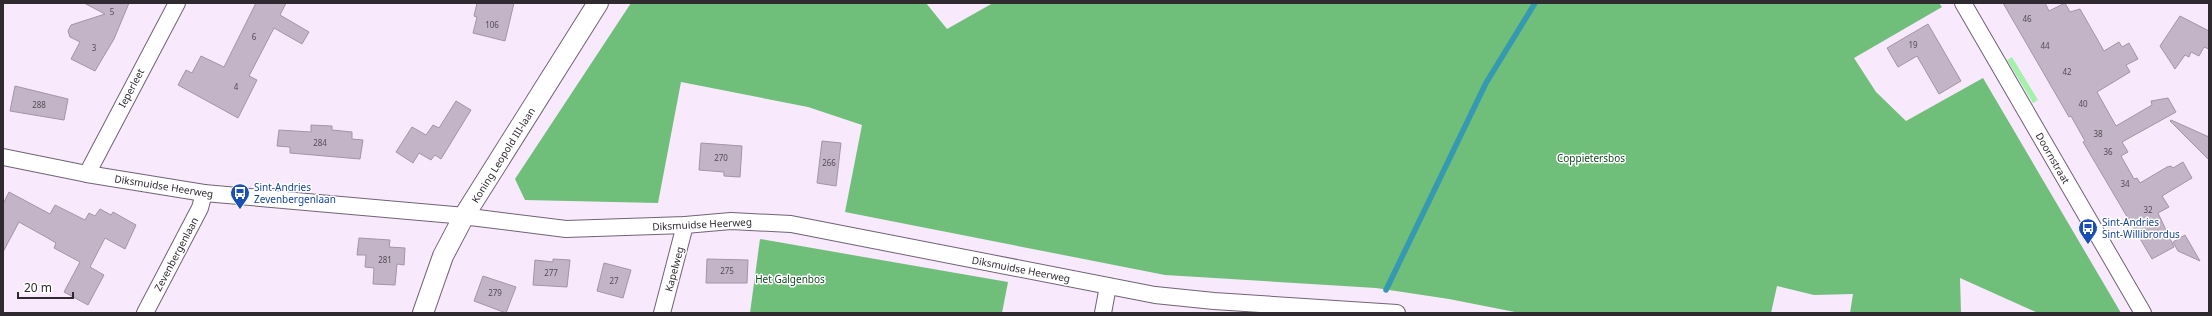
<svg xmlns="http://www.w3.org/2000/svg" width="2212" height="316" font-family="'Noto Sans',sans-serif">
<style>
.green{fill:#a3f1ab}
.forest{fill:#6fbe79}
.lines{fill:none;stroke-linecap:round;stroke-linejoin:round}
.stream{stroke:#3499b1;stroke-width:5.5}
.building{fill:#c3b5c7;stroke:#a395a7}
.minor-casing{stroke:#706374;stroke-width:18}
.tertiary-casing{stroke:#706374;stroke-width:22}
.minor{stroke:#fff;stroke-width:16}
.tertiary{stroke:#fff;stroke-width:20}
.labels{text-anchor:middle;stroke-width:3;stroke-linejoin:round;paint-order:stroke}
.number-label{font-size:8px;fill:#544c56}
.street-label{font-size:10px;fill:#2f2930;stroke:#fff}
.park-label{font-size:10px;fill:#0f481c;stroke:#fff}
.transit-label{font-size:10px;fill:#164399;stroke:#fff;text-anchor:start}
</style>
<rect width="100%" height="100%" fill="#f8e9fc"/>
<path class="green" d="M2012,57L2038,100L2033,103L2007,60Z"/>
<g class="forest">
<path d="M631,3H926L947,29L993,3H1939L1942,7L1854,58L1876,92L1906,121L1983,78L2121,313H2038L1960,278L1961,313H1850L1853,294L1814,295L1777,286L1771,313H1520L1449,299L1376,288L1165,275L845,212L862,125L808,107L681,82L658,203L525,200L515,179Z"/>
<path d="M760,239L1008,282L1002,313H750Z"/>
</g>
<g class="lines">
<path class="stream" d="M1386,290L1486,83L1535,3"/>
</g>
<g class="building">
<path d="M84,3H129L114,39L95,71L71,59L80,42L70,37L68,31L71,25L105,14Z"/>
<path d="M256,3H286L280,15L309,32L302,44L274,28L249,76L257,80L238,118L178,85L186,70L192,73L201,56L224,67Z"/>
<path d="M477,3H514L505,41L473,33L477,17L474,16Z"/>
<path d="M2003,3H2045L2049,11L2065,3L2070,12L2080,9L2104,51L2119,42L2122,47L2129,43L2138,59L2126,65L2130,72L2097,92L2116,126L2152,105L2151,101L2168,98L2176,112L2122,142L2128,152L2121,156L2134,179L2137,178L2140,183L2167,167L2171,166L2173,168L2183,162L2192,178L2162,196L2169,207L2158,213L2174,247L2152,259L2083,142L2085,141L2071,116L2069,117Z"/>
<path d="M2180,16L2209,31V49L2204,47L2199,56L2191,52L2189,57L2185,55L2175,69L2160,46Z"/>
<path d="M1928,24L1961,81L1939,94L1917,56L1898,67L1887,48Z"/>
<path d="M15,86L68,99L64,120L10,111Z"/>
<path d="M456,101L471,110L441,159L435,155L431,160L419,153L413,163L396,152L412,127L426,135L433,125L439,128Z"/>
<path d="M2171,120L2209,137V160L2170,121Z"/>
<path d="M311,125L332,126V130L352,132V139L363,140L360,159L290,153V147L277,146L279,130L311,132Z"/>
<path d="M822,141L841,143L836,186L817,183Z"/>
<path d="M701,143L742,146L740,177L724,176V172L699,170Z"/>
<path d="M9,192L50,214L55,205L85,220L89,213L95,216L100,209L111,215L113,212L136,225L125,249L105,238L90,267L104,275L88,305L64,292L80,262L54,248L56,243L46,237L19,222L3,252V204Z"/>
<path d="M2185,235L2200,261L2178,251L2173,242Z"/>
<path d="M359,238L390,240L389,247L405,248L404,265L397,264L395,285L373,284L374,268L365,267L366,255H357Z"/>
<path d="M553,259L570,260L567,287L533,285L535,260L553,262Z"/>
<path d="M707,259L748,260L747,283H706Z"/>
<path d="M604,263L631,270L623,298L597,291Z"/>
<path d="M483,276L516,287L506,313L474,301Z"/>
</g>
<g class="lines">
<defs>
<g id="minor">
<path d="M1963,3L2143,313"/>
<path d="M3,157L87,174L204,193L454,215L566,229L685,225L731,221L791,224L1155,295L1214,301L1397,313"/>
<path d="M87,174L177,3"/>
<path d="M145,313L200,208L204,193"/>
<path d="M662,313L685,225"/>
<path d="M1103,313L1108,286"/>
</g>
<path id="tertiary" d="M423,313L443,256L464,216L598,3"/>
</defs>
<use href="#minor" class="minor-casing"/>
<use href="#tertiary" class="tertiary-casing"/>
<use href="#minor" class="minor"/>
<use href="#tertiary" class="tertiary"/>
</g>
<defs>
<symbol id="bus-pin" viewBox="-11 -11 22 30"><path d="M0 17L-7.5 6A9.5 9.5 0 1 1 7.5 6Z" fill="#1a4fb4" stroke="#fff"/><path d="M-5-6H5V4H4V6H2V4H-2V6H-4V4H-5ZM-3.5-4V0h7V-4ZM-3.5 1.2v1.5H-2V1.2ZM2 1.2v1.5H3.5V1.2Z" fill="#fff"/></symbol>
</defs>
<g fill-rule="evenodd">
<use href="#bus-pin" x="229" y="182" width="22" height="30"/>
<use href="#bus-pin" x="2077" y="217" width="22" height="30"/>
</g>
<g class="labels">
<g class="number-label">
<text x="112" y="15">5</text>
<text x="2027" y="22">46</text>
<text x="492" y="28">106</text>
<text x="254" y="40">6</text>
<text x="1913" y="48">19</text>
<text x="2045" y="49">44</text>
<text x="94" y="51">3</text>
<text x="2067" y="75">42</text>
<text x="236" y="90">4</text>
<text x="2083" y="107">40</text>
<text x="39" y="108">288</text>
<text x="2098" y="137">38</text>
<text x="320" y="146">284</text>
<text x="2108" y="155">36</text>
<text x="721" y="161">270</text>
<text x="829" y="166">266</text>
<text x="2125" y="187">34</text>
<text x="2148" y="213">32</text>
<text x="385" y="263">281</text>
<text x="727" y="274">275</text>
<text x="551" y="276">277</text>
<text x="614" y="284">27</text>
<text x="495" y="296">279</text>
</g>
<g class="street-label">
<text transform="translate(131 88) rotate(-62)" y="4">Ieperleet</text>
<text transform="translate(503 155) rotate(-58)" y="4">Koning Leopold III-laan</text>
<text transform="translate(2053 158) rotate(60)" y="4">Doornstraat</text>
<text transform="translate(164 186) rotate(9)" y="4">Diksmuidse Heerweg</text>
<text transform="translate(702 224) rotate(-3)" y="4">Diksmuidse Heerweg</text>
<text transform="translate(176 254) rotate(-62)" y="4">Zevenbergenlaan</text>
<text transform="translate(674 269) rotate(-75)" y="4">Kapelweg</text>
<text transform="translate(1021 269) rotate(11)" y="4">Diksmuidse Heerweg</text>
</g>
<g class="park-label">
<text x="1591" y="162">Coppietersbos</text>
<text x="790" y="283">Het Galgenbos</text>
</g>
<g class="transit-label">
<text x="254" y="191">Sint-Andries<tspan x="254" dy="12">Zevenbergenlaan</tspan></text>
<text x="2102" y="226">Sint-Andries<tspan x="2102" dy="12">Sint-Willibrordus</tspan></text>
</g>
</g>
<rect width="2212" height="316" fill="none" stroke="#2f2930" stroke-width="8"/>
<path d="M18 292v6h55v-6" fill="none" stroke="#2f2930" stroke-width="2"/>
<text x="24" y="292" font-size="12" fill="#2f2930" stroke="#ffffff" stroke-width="3" paint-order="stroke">20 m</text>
</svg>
